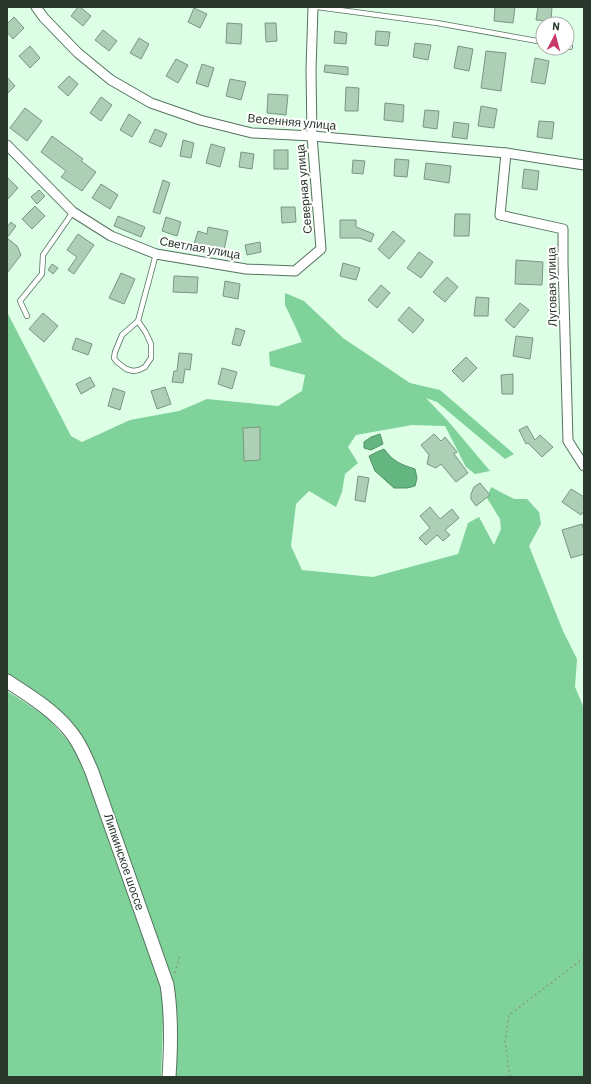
<svg xmlns="http://www.w3.org/2000/svg" width="591" height="1084" font-family="Barlow,sans-serif">
<style>
.forest{fill:#7fd29a}
.water{fill:#64b680;stroke:#539067}
.building{fill:#adcfb6;stroke:#789881}
.lines{fill:none;stroke-linecap:round;stroke-linejoin:round}
.lane-casing{stroke:#54735d;stroke-width:6}
.street-casing{stroke:#54735d;stroke-width:11}
.secondary-casing{stroke:#54735d;stroke-width:15}
.path{stroke:#859d8b;stroke-width:1.5;stroke-dasharray:2 3;stroke-linecap:butt}
.lane{stroke:#fff;stroke-width:4.5}
.street{stroke:#fff;stroke-width:9}
.secondary{stroke:#fff;stroke-width:13}
.labels{text-anchor:middle;stroke-width:4;stroke-linejoin:round;paint-order:stroke}
.street-label{font-size:12px;fill:#2a372d;stroke:#fff}
</style>
<rect width="100%" height="100%" fill="#dcffe5"/>
<g class="forest">
<path d="M285,293L304,301L343,338L410,383L440,390L514,454L505,459L437,402L426,398L448,421L490,471L475,474L466,467L445,426L412,425L356,435L348,447L358,463L345,474L342,492L336,507L309,491L296,504L291,546L302,570L373,577L458,554L468,523L479,517L494,545L501,529L500,519L487,498L491,487L514,499H527L539,512L541,524L529,546L563,631L577,659L575,687L584,708V1077H173L174,987L96,766L67,717L12,676L7,674V312L71,436L82,442L130,420L179,411L207,399L278,406L302,391L305,375L270,366L269,352L302,342L296,328L285,305Z"/>
<path d="M7,691L46,716L78,752L93,787L164,994L161,1077H7Z"/>
</g>
<g class="water">
<path d="M380,434L383,444L371,450L364,448V442L371,437Z"/>
<path d="M384,449C394,462 400,464 415,469L417,478L415,486L407,488H394L375,471L369,456L377,452Z"/>
</g>
<g class="building">
<path d="M78,7H80L91,16L83,26L71,16Z"/>
<path d="M495,7H515L513,23L494,21Z"/>
<path d="M538,7H552L551,21L536,20Z"/>
<path d="M194,8L207,14L200,28L188,22Z"/>
<path d="M14,17L24,28L13,39L7,32V24Z"/>
<path d="M227,23L242,24L241,44L226,43Z"/>
<path d="M265,23H276L277,41L266,42Z"/>
<path d="M103,30L117,41L109,51L95,40Z"/>
<path d="M335,31L347,33L346,44L334,43Z"/>
<path d="M376,31L390,32L388,46L375,45Z"/>
<path d="M139,38L149,44L141,59L130,53Z"/>
<path d="M415,43L431,45L428,60L413,57Z"/>
<path d="M30,46L40,58L30,68L19,56Z"/>
<path d="M458,46L473,49L469,71L454,68Z"/>
<path d="M486,51L506,53L501,91L481,88Z"/>
<path d="M535,58L549,61L545,84L531,82Z"/>
<path d="M176,59L188,65L178,83L166,76Z"/>
<path d="M202,64L214,68L208,87L196,83Z"/>
<path d="M325,65L348,67V75L324,72Z"/>
<path d="M69,76L78,84L68,96L58,87Z"/>
<path d="M7,77L15,86L7,94Z"/>
<path d="M230,79L246,82L241,100L226,96Z"/>
<path d="M346,87L359,88L358,111H345Z"/>
<path d="M268,94L288,95L286,115L267,113Z"/>
<path d="M101,97L112,105L101,121L90,113Z"/>
<path d="M385,103L404,105L403,122L384,120Z"/>
<path d="M481,106L497,109L494,128L478,126Z"/>
<path d="M25,108L42,121L27,141L10,128Z"/>
<path d="M425,110L439,111L437,129L423,127Z"/>
<path d="M129,114L141,122L132,137L120,130Z"/>
<path d="M539,121L554,122L552,139L537,137Z"/>
<path d="M454,122L469,124L467,139L452,137Z"/>
<path d="M155,129L167,134L161,147L149,142Z"/>
<path d="M52,136L83,159L81,161L96,172L82,191L61,177L66,171L41,152Z"/>
<path d="M183,140L194,143L191,158L180,156Z"/>
<path d="M211,144L225,148L220,167L206,163Z"/>
<rect x="274" y="150" width="14" height="19"/>
<path d="M241,152L254,154L252,169L239,167Z"/>
<path d="M395,159L409,160L407,177L394,176Z"/>
<path d="M353,160L365,161L363,174L352,173Z"/>
<path d="M426,163L451,166L449,183L424,179Z"/>
<path d="M524,169L539,171L537,190L522,188Z"/>
<path d="M7,177L18,188L7,200Z"/>
<path d="M163,180L170,183L160,214L153,212Z"/>
<path d="M101,184L118,195L110,209L92,198Z"/>
<path d="M39,190L45,196L37,204L31,197Z"/>
<path d="M35,206L45,216L32,229L22,219Z"/>
<path d="M281,207H295L296,222L282,223Z"/>
<path d="M455,214H470L469,236H454Z"/>
<path d="M118,216L145,227L141,237L114,226Z"/>
<path d="M166,217L181,222L177,236L162,231Z"/>
<path d="M340,220H356V227L374,234L371,242L360,238H340Z"/>
<path d="M11,222L16,226L7,238V227Z"/>
<path d="M208,227L228,231L224,250L201,245V246L194,244L198,231L207,234Z"/>
<path d="M393,231L405,241L389,259L378,249Z"/>
<path d="M78,234L94,245L74,274L68,270L77,257L67,250Z"/>
<path d="M7,238L17,246L21,255L7,273Z"/>
<path d="M260,242L261,252L247,255L245,245Z"/>
<path d="M419,252L433,262L421,278L407,268Z"/>
<path d="M516,260L543,262L542,285L515,284Z"/>
<path d="M343,263L360,268L356,280L340,276Z"/>
<path d="M52,264L58,268L53,274L48,270Z"/>
<path d="M121,273L135,279L124,304L109,298Z"/>
<path d="M174,276L198,277L197,293L173,292Z"/>
<path d="M447,277L458,287L445,302L433,292Z"/>
<path d="M225,281L240,284L238,299L223,296Z"/>
<path d="M381,285L390,293L377,308L368,300Z"/>
<path d="M476,297L489,298L488,316H474Z"/>
<path d="M520,303L529,310L514,328L505,320Z"/>
<path d="M409,307L424,320L413,333L398,320Z"/>
<path d="M43,313L58,326L44,342L29,329Z"/>
<path d="M236,328L245,331L240,346L232,344Z"/>
<path d="M516,336L533,338L530,359L513,356Z"/>
<path d="M76,338L92,344L88,355L72,349Z"/>
<path d="M179,353L192,354L190,370L185,369L183,383L172,382L174,371H177Z"/>
<path d="M466,357L477,368L463,382L452,371Z"/>
<path d="M222,368L237,372L232,389L218,384Z"/>
<path d="M513,374V394H502L501,375Z"/>
<path d="M90,377L95,386L81,394L76,384Z"/>
<path d="M165,387L171,404L157,409L151,391Z"/>
<path d="M113,388L125,392L120,410L108,406Z"/>
<path d="M527,426L535,440L540,435L553,447L542,457L528,443L526,444L519,430Z"/>
<path d="M260,427V460L244,461L243,428Z"/>
<path d="M434,434L441,441L445,437L457,452L454,454L468,473L456,482L441,464L436,468L427,464L429,455L421,445Z"/>
<path d="M358,476L369,478L365,502L355,500Z"/>
<path d="M480,483L490,495L476,506L471,499V494L474,487Z"/>
<path d="M571,489L584,497V511L581,515L562,502Z"/>
<path d="M430,507L440,519L452,509L459,518L445,530L450,535L443,541L437,535L426,545L419,538L430,528L420,516Z"/>
<path d="M582,524L584,531V554L571,558L562,530Z"/>
</g>
<g class="lines">
<defs>
<g id="lane">
<path d="M317,7L437,23L543,42"/>
<path d="M567,47H570"/>
<path d="M27,316L20,301L42,274L43,255L73,212"/>
<path d="M138,321L146,333L151,344V358L145,367L139,370L133,371L126,369L117,362L114,358L115,352L122,335L138,321L156,254"/>
</g>
<g id="street">
<path d="M36,7L44,18L78,53L111,80L151,103L200,120L252,133L312,136L506,153L584,165"/>
<path d="M7,145L73,212L111,236L156,254L246,269L295,271L321,249L312,136L311,70L313,7"/>
<path d="M506,153L500,215L563,229V264L568,441L584,466"/>
</g>
<path id="secondary" d="M7,681C30,696 53,710 70,731C80,743 86,758 92,772L167,985C172,1016 171,1047 169,1077"/>
</defs>
<use href="#lane" class="lane-casing"/>
<use href="#street" class="street-casing"/>
<use href="#secondary" class="secondary-casing"/>
<g class="path">
<path d="M175,973L180,954"/>
<path d="M510,1077L505,1041L509,1015L584,958"/>
</g>
<use href="#lane" class="lane"/>
<use href="#street" class="street"/>
<use href="#secondary" class="secondary"/>
</g>
<g class="labels">
<g class="street-label">
<text transform="translate(292 122) rotate(5)" y="4">Весенняя улица</text>
<text transform="translate(304 189) rotate(-95)" y="4">Северная улица</text>
<text transform="translate(200 248) rotate(10)" y="4">Светлая улица</text>
<text transform="translate(552 287) rotate(-91)" y="4">Луговая улица</text>
<text transform="translate(124 862) rotate(71)" y="4">Липкинское шоссе</text>
</g>
</g>
<rect width="591" height="1084" fill="none" stroke="#2a372d" stroke-width="16"/>
<g transform="translate(555 36) rotate(6)"><circle r="19" fill="#ffffff" stroke="#aaafab"/>
<path d="M0-3L7 15L0 10L-7 15Z" fill="#c6396a"/>
<text y="-6" font-size="11" font-weight="bold" text-anchor="middle" fill="#2a372d">N</text>
</g>
</svg>
